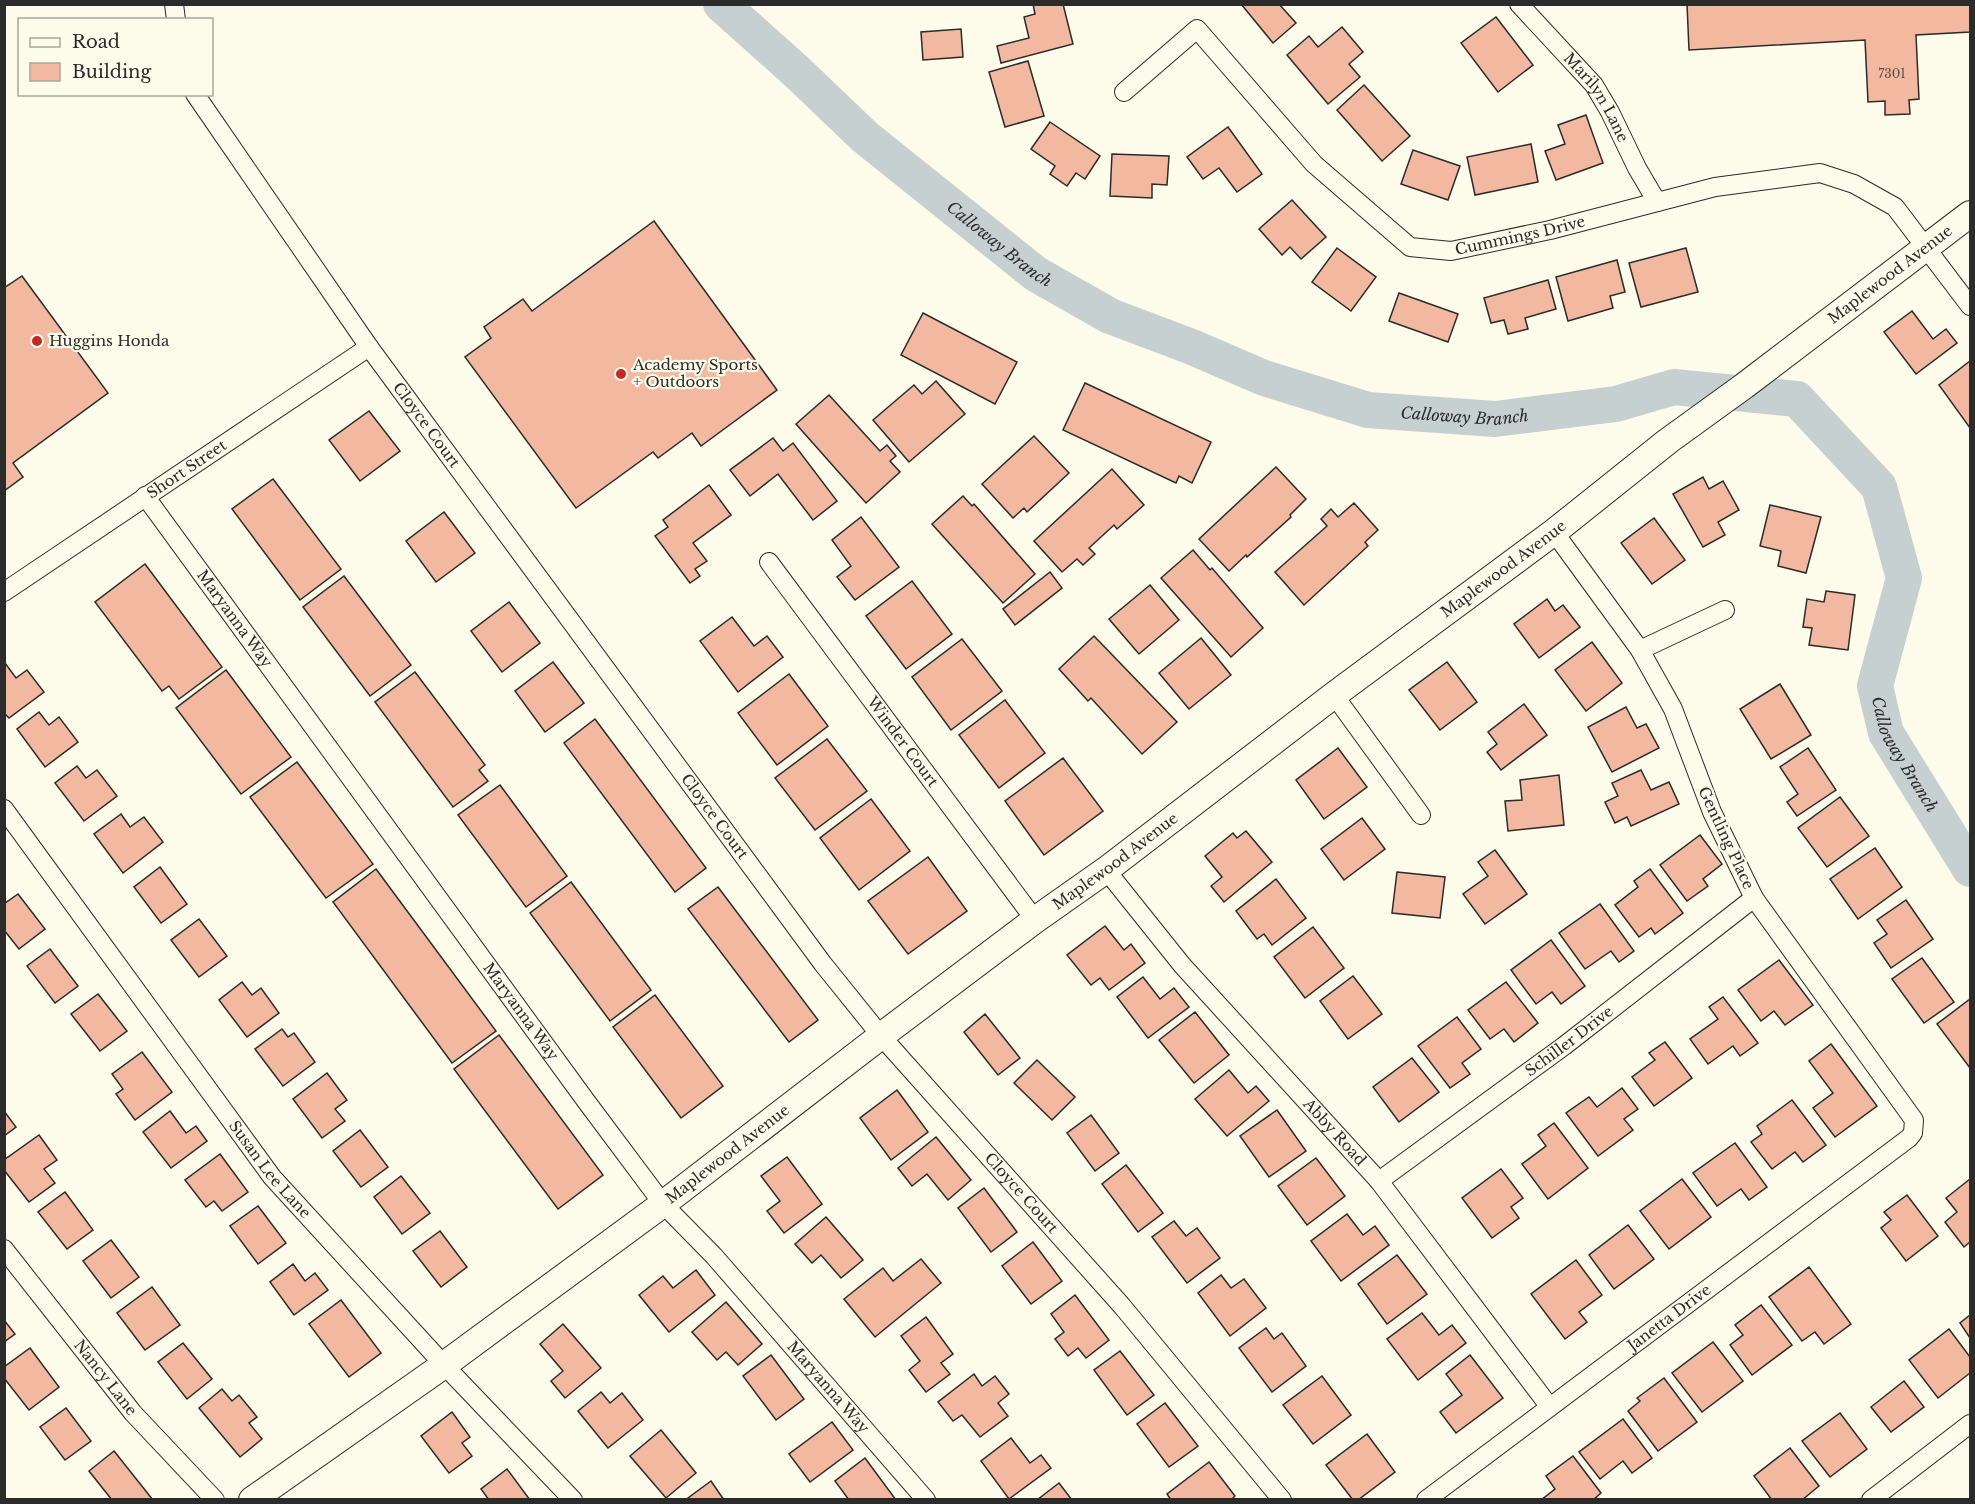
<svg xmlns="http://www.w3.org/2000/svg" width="1975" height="1504" font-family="'Libre Baskerville',serif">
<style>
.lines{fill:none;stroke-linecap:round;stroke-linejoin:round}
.river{stroke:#c7d0d0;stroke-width:36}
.building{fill:#f2b8a0;stroke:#2b2b2b;stroke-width:1.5}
.street-casing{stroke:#2b2b2b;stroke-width:20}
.secondary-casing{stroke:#2b2b2b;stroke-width:28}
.street{stroke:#fdfbea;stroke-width:18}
.secondary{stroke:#fdfbea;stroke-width:26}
.poi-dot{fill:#c62828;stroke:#fdfbea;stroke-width:2}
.labels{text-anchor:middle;stroke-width:4.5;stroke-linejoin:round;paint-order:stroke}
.number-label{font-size:12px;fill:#5d4e48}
.street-label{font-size:15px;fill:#2b2b2b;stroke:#fdfbea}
.poi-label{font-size:15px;fill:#2b2b2b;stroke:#fdfbea;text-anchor:start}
.water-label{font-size:16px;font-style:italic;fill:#2b2b2b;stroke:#fdfbea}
</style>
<rect width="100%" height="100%" fill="#fdfbea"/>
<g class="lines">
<path class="river" id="s1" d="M721,4L797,72L865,137L1036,274L1110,316L1192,347L1264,378L1368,410L1495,419L1616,404L1674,387L1797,399L1879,487L1904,578L1875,686L1886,733L1970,869"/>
</g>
<g class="building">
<path d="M1033,4H1063L1073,44L1001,63L997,46L1029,38L1024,17L1035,14Z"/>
<path d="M1241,4H1279L1296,23L1273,43Z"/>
<path d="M1687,4H1970V32L1916,35L1919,99L1909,100L1910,114L1885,115V101L1868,102L1865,40L1689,50Z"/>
<path d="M1496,17L1533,65L1498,92L1461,43Z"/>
<path d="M1342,27L1363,52L1349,64L1360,77L1328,104L1287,55L1309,36L1318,47Z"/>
<path d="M961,29L963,57L923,60L921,32Z"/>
<path d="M1028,61L1044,116L1005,127L989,72Z"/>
<path d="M1364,85L1410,136L1382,161L1337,110Z"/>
<path d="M1586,115L1603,163L1556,180L1545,151L1565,144L1558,125Z"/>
<path d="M1050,122L1100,156L1085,179L1076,173L1067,186L1050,174L1055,166L1031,149Z"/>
<path d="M1228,127L1262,174L1237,192L1219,168L1203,179L1187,157Z"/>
<path d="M1531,144L1538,182L1475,195L1467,157Z"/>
<path d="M1413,150L1460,166L1448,200L1401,184Z"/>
<path d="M1112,154L1169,156L1167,185L1152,184V198L1110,196Z"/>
<path d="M1292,200L1326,237L1301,259L1290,247L1282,255L1259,229Z"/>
<path d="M654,221L777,390L701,446L692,433L658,458L653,452L576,508L465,357L491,338L484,327L523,299L532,311Z"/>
<path d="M1337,248L1376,277L1351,311L1312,282Z"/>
<path d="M1686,248L1698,292L1641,307L1629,263Z"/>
<path d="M1617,260L1625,292L1610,296L1613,308L1568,321L1556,277Z"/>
<path d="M22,276L108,393L13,463L23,477L4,491V288Z"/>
<path d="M1548,280L1556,309L1525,318L1528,329L1508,334L1504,320L1491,323L1484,298Z"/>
<path d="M1399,293L1458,314L1448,342L1389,321Z"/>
<path d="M1912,311L1933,339L1946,329L1957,343L1916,374L1884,332Z"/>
<path d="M923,313L1017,362L995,404L901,355Z"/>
<path d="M1970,361V428L1939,385Z"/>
<path d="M936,381L965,414L909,462L873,420L914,385L922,394Z"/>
<path d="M1085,383L1211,442L1192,483L1179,476L1176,483L1063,430Z"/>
<path d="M829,395L880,451L887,445L896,456L890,461L900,472L866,503L796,424Z"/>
<path d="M369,411L400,451L360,481L329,440Z"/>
<path d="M1034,436L1069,473L1027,512L1024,508L1013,518L982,484Z"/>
<path d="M773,438L783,451L793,443L837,501L813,520L778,474L750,496L730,470Z"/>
<path d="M1276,467L1306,499L1290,515L1291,517L1247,557L1246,555L1229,571L1199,539Z"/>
<path d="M1112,469L1144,505L1117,529L1114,525L1089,548L1095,554L1083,565L1077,559L1062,572L1034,541Z"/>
<path d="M1703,477L1709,489L1723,481L1739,510L1718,522L1725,535L1703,547L1673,494Z"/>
<path d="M273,479L341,569L300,600L232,509Z"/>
<path d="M709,485L731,515L693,543L707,561L695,569L700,576L690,583L655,536L668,527L663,520Z"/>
<path d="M963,496L972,506L974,504L1035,574L1003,603L932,524Z"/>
<path d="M1354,503L1378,530L1365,542L1368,546L1304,605L1275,572L1327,526L1321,519L1331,509L1338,517Z"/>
<path d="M1770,505L1821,517L1806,573L1778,566L1781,551L1760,546Z"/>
<path d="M444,512L475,553L436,582L406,541Z"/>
<path d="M861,517L899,567L855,600L837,577L851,566L832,540Z"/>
<path d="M1654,518L1685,560L1652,584L1621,543Z"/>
<path d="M1193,550L1210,570L1212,568L1263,628L1231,657L1161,578Z"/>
<path d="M145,564L222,667L179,699L169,686L162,691L95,602Z"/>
<path d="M1050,572L1062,588L1015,625L1003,609Z"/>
<path d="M344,576L411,665L370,696L303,607Z"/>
<path d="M912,581L952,634L906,669L866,616Z"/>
<path d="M1150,585L1179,620L1139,654L1109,619Z"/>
<path d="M1826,591L1855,595L1848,650L1809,645L1812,628L1803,627L1807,599L1824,602Z"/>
<path d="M1547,599L1555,611L1563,605L1580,627L1539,658L1514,624Z"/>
<path d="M509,602L540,643L502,672L471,631Z"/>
<path d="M732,617L754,646L767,636L783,657L738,692L700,641Z"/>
<path d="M1094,636L1177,722L1142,754L1091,698L1088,701L1059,669Z"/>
<path d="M1201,638L1231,675L1189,709L1159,673Z"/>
<path d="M962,639L1002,691L951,730L912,677Z"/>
<path d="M1592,642L1622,683L1586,711L1555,670Z"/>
<path d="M553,662L584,703L545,732L515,691Z"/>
<path d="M1447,662L1477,702L1440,730L1409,690Z"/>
<path d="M5,663L16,678L27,670L44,692L9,718L4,713Z"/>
<path d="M226,670L291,757L241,794L176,708Z"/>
<path d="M415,672L485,765L479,770L488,781L453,807L375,702Z"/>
<path d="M789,674L828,726L777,765L738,713Z"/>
<path d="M1780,684L1811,735L1771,759L1740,709Z"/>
<path d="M1005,700L1045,753L999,788L959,735Z"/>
<path d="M1524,704L1547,735L1501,770L1487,752L1497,744L1488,732Z"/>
<path d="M1626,707L1637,728L1646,724L1659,748L1612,772L1588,727Z"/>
<path d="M39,712L49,725L59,717L78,742L45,767L17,729Z"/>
<path d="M595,719L706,868L675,892L564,743Z"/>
<path d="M827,739L867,791L815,830L775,778Z"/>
<path d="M1338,748L1367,787L1324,819L1296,780Z"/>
<path d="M1808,748L1836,790L1797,816L1787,802L1798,794L1780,767Z"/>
<path d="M1063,758L1103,811L1044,855L1005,801Z"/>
<path d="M297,762L373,864L326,898L250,797Z"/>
<path d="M77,766L86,778L97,770L117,796L84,821L55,783Z"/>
<path d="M1641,770L1651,790L1669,782L1679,804L1631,826L1627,817L1615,823L1605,802L1618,796L1612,783Z"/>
<path d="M1559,775L1564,825L1508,831L1505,801L1522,800L1520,780Z"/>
<path d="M500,785L567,876L526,907L458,815Z"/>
<path d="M1840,797L1869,836L1827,867L1798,828Z"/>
<path d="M871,799L910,851L859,890L820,838Z"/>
<path d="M121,814L130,827L144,817L163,842L123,873L94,834Z"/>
<path d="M1362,818L1385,849L1344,880L1321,849Z"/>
<path d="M1246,831L1272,862L1224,902L1211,886L1222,877L1205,856L1233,833L1237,838Z"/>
<path d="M1700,835L1722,864L1703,879L1708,886L1687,901L1660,865Z"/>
<path d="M1875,848L1902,887L1858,919L1830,879Z"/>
<path d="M1495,850L1527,894L1485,924L1463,894L1488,876L1478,862Z"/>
<path d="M928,857L967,911L908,954L868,901Z"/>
<path d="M160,867L187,904L161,923L134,887Z"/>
<path d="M376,869L496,1031L452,1063L333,902Z"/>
<path d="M1650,869L1683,913L1655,934L1651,928L1639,937L1615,905L1638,887L1634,881Z"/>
<path d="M1397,872L1445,877L1440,918L1392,913Z"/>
<path d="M1276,879L1306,918L1272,945L1264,934L1257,939L1236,911Z"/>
<path d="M571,882L651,990L610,1021L530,913Z"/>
<path d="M718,887L818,1020L789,1042L688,909Z"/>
<path d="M18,894L45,929L19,949L4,930V904Z"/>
<path d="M1906,900L1933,939L1891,968L1874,943L1887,934L1877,920Z"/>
<path d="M1600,904L1634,951L1619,962L1611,951L1585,969L1559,933Z"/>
<path d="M199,919L227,956L199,977L171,940Z"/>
<path d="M1105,926L1124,950L1131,944L1145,963L1109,990L1100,978L1091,985L1067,955Z"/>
<path d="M1313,927L1344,968L1305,998L1274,957Z"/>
<path d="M1551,940L1585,986L1561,1004L1552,992L1536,1004L1511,970Z"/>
<path d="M50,949L78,986L55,1003L27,966Z"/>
<path d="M1922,958L1954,1002L1924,1023L1892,979Z"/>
<path d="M1779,960L1813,1005L1785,1025L1774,1011L1761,1021L1738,990Z"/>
<path d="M1353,976L1382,1014L1348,1039L1320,1001Z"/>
<path d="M1143,977L1160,999L1174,988L1189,1007L1148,1038L1117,997Z"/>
<path d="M242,982L252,995L261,988L279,1013L247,1037L219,1000Z"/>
<path d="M1506,982L1538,1023L1514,1042L1504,1029L1490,1039L1468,1010Z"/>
<path d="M98,994L127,1031L100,1051L71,1014Z"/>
<path d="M655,995L723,1086L681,1118L613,1027Z"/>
<path d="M1723,997L1758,1043L1740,1056L1733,1046L1708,1064L1690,1039L1718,1019L1709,1007Z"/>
<path d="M1970,999V1068L1937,1024Z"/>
<path d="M1195,1012L1229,1055L1194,1083L1159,1040Z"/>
<path d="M985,1014L1020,1058L998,1075L964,1032Z"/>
<path d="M1457,1017L1481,1049L1462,1063L1470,1074L1450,1088L1418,1046Z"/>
<path d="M282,1029L288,1037L294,1033L315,1062L283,1086L255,1049Z"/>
<path d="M499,1035L603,1175L558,1209L454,1069Z"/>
<path d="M1665,1042L1692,1078L1654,1106L1632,1077L1655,1060L1649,1053Z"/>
<path d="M1831,1044L1877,1106L1835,1137L1813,1108L1833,1093L1809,1061Z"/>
<path d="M142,1052L172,1092L135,1120L116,1094L123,1089L112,1074Z"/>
<path d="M1412,1058L1439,1092L1399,1122L1373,1087Z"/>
<path d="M1037,1060L1075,1097L1052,1120L1014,1083Z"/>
<path d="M1229,1070L1248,1093L1256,1086L1269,1101L1227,1136L1195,1099Z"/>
<path d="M327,1073L347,1100L335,1109L345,1121L322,1138L293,1099Z"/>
<path d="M1622,1088L1638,1109L1624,1119L1633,1130L1598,1156L1566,1113L1589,1097L1597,1107Z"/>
<path d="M897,1090L928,1132L891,1160L860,1118Z"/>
<path d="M1792,1100L1826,1145L1803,1162L1795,1152L1772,1169L1751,1142L1762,1134L1757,1126Z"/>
<path d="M1277,1110L1306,1151L1269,1177L1240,1136Z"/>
<path d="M4,1111L16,1127L4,1136Z"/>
<path d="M170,1111L186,1133L196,1126L207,1141L171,1168L143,1132Z"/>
<path d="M1091,1115L1119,1153L1095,1171L1067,1133Z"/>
<path d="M1554,1123L1588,1168L1548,1199L1522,1164L1546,1146L1538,1135Z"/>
<path d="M360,1130L388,1167L361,1187L333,1151Z"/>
<path d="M39,1135L57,1160L44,1169L55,1183L29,1202L4,1170V1160Z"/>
<path d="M936,1137L971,1180L948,1200L927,1174L912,1186L898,1168Z"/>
<path d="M1735,1143L1767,1187L1749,1200L1741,1189L1717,1206L1693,1173Z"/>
<path d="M220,1154L248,1192L222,1211L214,1201L206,1207L185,1180Z"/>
<path d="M787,1157L822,1204L784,1233L767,1211L780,1201L761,1176Z"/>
<path d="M1316,1158L1345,1196L1307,1225L1278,1186Z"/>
<path d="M1126,1165L1163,1213L1138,1232L1102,1184Z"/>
<path d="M1501,1169L1523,1198L1511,1207L1519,1218L1492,1238L1462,1198Z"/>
<path d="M401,1176L430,1213L402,1234L374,1197Z"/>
<path d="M1682,1179L1711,1217L1669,1249L1640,1211Z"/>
<path d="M1970,1179V1242L1964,1247L1945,1222L1957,1212L1946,1198Z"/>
<path d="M984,1188L1017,1232L991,1252L958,1208Z"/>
<path d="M65,1192L93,1230L67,1249L38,1212Z"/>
<path d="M1907,1195L1938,1236L1906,1261L1881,1228L1891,1220L1884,1212Z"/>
<path d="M258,1206L286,1243L258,1264L230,1226Z"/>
<path d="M1347,1214L1363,1235L1375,1226L1389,1245L1341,1281L1311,1241Z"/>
<path d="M826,1217L863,1260L841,1278L821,1255L812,1263L795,1244Z"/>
<path d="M1174,1221L1186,1236L1197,1228L1220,1258L1187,1283L1152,1237Z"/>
<path d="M1628,1225L1654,1259L1614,1289L1589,1255Z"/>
<path d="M440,1231L467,1267L441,1287L413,1251Z"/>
<path d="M111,1240L139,1277L111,1298L83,1261Z"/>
<path d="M1033,1242L1062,1281L1031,1304L1002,1266Z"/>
<path d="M1397,1255L1427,1294L1387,1324L1358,1284Z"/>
<path d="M921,1259L941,1283L875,1337L844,1299L883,1268L893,1281Z"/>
<path d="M1576,1260L1602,1295L1579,1312L1587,1322L1565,1339L1531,1294Z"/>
<path d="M293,1264L305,1281L315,1273L328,1290L294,1315L270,1282Z"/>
<path d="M1809,1267L1851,1324L1824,1344L1815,1332L1802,1341L1769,1297Z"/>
<path d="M696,1270L715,1295L669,1332L639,1295L663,1276L673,1288Z"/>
<path d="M1221,1275L1231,1288L1244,1279L1266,1308L1230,1336L1198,1293Z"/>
<path d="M152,1287L180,1325L145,1350L117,1313Z"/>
<path d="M1075,1295L1109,1340L1086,1358L1078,1348L1068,1356L1055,1339L1064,1332L1051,1314Z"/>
<path d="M341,1300L381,1353L349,1377L309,1324Z"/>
<path d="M726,1302L762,1344L738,1365L726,1352L717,1360L692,1332Z"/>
<path d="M1761,1305L1792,1345L1752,1375L1730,1345L1743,1335L1735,1325Z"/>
<path d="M1422,1313L1439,1335L1452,1325L1466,1343L1418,1380L1387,1339Z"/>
<path d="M1970,1315V1338L1960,1323Z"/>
<path d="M926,1317L953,1354L941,1363L950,1374L926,1392L909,1370L920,1361L901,1336Z"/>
<path d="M4,1320L15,1334L4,1342Z"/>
<path d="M563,1324L601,1368L565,1398L551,1381L563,1371L540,1344Z"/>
<path d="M1266,1328L1274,1339L1282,1333L1306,1366L1272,1392L1239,1348Z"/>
<path d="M1949,1329L1970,1357V1373L1938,1398L1909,1360Z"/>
<path d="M1713,1342L1743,1381L1702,1412L1672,1373Z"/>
<path d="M183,1343L212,1379L187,1399L158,1362Z"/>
<path d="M30,1348L59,1387L29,1410L4,1378V1367Z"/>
<path d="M1120,1351L1154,1395L1127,1415L1094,1370Z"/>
<path d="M771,1355L804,1399L776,1420L743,1376Z"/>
<path d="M1470,1355L1503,1398L1456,1433L1440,1412L1462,1395L1446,1374Z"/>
<path d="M974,1374L982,1386L995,1376L1009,1394L998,1403L1008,1416L980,1437L962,1415L953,1421L938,1402Z"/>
<path d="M1322,1376L1351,1415L1313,1444L1283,1405Z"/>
<path d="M1664,1378L1697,1422L1658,1451L1628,1411L1640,1401L1637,1398Z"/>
<path d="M1904,1381L1924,1407L1891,1432L1871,1407Z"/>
<path d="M222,1389L232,1401L239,1395L257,1417L249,1423L262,1439L240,1457L199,1408Z"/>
<path d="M601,1392L610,1403L622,1393L643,1420L608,1448L578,1411Z"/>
<path d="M1165,1403L1198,1446L1169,1467L1137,1424Z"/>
<path d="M66,1408L91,1441L65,1460L40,1427Z"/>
<path d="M452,1412L470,1437L462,1443L472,1456L449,1473L421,1436Z"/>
<path d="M1840,1413L1867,1449L1830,1477L1802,1441Z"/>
<path d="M1623,1419L1652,1458L1632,1473L1623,1461L1600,1479L1579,1452Z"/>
<path d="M832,1422L853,1450L810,1482L789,1454Z"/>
<path d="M661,1430L696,1473L666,1498L630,1456Z"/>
<path d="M1367,1434L1395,1472L1358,1500H1353L1326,1465Z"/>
<path d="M1011,1438L1030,1463L1041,1455L1051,1468L1009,1499L981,1461Z"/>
<path d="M1790,1448L1819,1486L1802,1500H1772L1754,1476Z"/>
<path d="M114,1451L153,1500H112L89,1471Z"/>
<path d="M1573,1456L1601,1493L1593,1500H1541L1555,1489L1546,1476Z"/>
<path d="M865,1458L896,1500H849L835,1481Z"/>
<path d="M1209,1462L1235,1496L1231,1500H1171L1167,1494Z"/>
<path d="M507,1469L530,1500H489L481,1489Z"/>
<path d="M711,1481L724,1500H689L688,1498Z"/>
<path d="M1059,1483L1072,1500H1037Z"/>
</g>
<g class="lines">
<defs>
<g id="street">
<path d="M174,4L176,20"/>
<path id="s2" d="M1519,4L1594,85L1610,112L1637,168L1657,202"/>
<path id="s3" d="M1124,92L1197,29L1314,164L1410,247L1451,251L1550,230L1715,187L1820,173L1854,184L1895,207L1970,306"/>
<path id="s4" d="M195,94L369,347L823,964L881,1036L1122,1306L1282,1500"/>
<path id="s5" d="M145,496L586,1101L663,1204L714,1256L926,1500"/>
<path id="s6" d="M769,562L1035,920"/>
<path id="s7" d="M4,592L369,347"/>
<path d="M1640,650L1725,610"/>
<path d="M1334,695L1421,815"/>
<path id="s8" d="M4,809L272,1177L444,1365L573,1500"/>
<path id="s9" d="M1106,870L1182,965L1379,1181L1549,1406"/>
<path id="s10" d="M1379,1181L1564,1046L1754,898"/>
<path id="s11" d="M4,1249L133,1413L215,1500"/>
<path id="s12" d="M1426,1500L1909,1138L1913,1133L1914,1120L1754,898L1712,812L1673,709L1640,650L1554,532"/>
<path d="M1871,1500L1970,1424"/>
</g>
<g id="secondary">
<path id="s13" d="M252,1500L444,1365L663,1204L881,1036L1035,920L1106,870L1334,695L1554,532L1668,441L1744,386L1970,214"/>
</g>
</defs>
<use href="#street" class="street-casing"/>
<use href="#secondary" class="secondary-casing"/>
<use href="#street" class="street"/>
<use href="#secondary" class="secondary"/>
</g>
<g class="poi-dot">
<circle cx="37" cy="341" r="6"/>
<circle cx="621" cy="374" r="6"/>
</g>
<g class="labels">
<g class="number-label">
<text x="1892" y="78">7301</text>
</g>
<g class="street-label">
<text dy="5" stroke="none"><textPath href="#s2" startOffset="122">Marilyn Lane</textPath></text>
<text dy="5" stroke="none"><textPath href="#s3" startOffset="514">Cummings Drive</textPath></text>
<text dy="5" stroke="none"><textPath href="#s13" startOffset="2046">Maplewood Avenue</textPath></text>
<text dy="5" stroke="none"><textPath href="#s4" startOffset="404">Cloyce Court</textPath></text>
<text dy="5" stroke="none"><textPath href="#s7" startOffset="220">Short Street</textPath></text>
<text dy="5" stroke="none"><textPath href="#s13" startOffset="1560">Maplewood Avenue</textPath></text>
<text dy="5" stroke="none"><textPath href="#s5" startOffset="152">Maryanna Way</textPath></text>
<text dy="5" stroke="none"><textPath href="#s6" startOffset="224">Winder Court</textPath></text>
<text dy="5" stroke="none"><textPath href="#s4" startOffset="890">Cloyce Court</textPath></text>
<text transform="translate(1726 838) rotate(65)" y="5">Gentling Place</text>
<text dy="5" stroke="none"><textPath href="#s13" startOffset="1074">Maplewood Avenue</textPath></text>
<text dy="5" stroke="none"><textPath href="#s5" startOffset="638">Maryanna Way</textPath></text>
<text dy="5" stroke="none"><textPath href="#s10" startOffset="236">Schiller Drive</textPath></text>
<text dy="5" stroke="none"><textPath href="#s9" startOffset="348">Abby Road</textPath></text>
<text dy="5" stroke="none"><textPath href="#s13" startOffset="588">Maplewood Avenue</textPath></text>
<text dy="5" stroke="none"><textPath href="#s8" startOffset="448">Susan Lee Lane</textPath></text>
<text dy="5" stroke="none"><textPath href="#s4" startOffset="1376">Cloyce Court</textPath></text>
<text dy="5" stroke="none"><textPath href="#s12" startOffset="304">Janetta Drive</textPath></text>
<text dy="5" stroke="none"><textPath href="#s11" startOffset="164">Nancy Lane</textPath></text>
<text dy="5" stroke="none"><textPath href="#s5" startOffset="1124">Maryanna Way</textPath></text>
</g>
<g class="poi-label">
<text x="49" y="346">Huggins Honda</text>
<text x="633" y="370">Academy Sports<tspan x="633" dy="17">+ Outdoors</tspan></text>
</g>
<g class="water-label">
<text dy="6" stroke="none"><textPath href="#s1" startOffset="368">Calloway Branch</textPath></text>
<text dy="6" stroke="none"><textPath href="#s1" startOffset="872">Calloway Branch</textPath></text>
<text dy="6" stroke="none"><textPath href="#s1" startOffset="1610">Calloway Branch</textPath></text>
</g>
</g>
<rect width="1975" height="1504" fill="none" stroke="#2b2b2b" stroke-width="12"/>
<rect x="18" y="18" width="195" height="78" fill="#fdfbea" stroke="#a9a89e" stroke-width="1.5"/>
<rect x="30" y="38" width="30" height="9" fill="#fdfbea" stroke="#a9a89e" stroke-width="1.5"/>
<text x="72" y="48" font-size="18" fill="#2b2b2b">Road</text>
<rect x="30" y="63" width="30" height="18" fill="#f2b8a0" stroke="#a9a89e" stroke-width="1.5"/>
<text x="72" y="78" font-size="18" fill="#2b2b2b">Building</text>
</svg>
